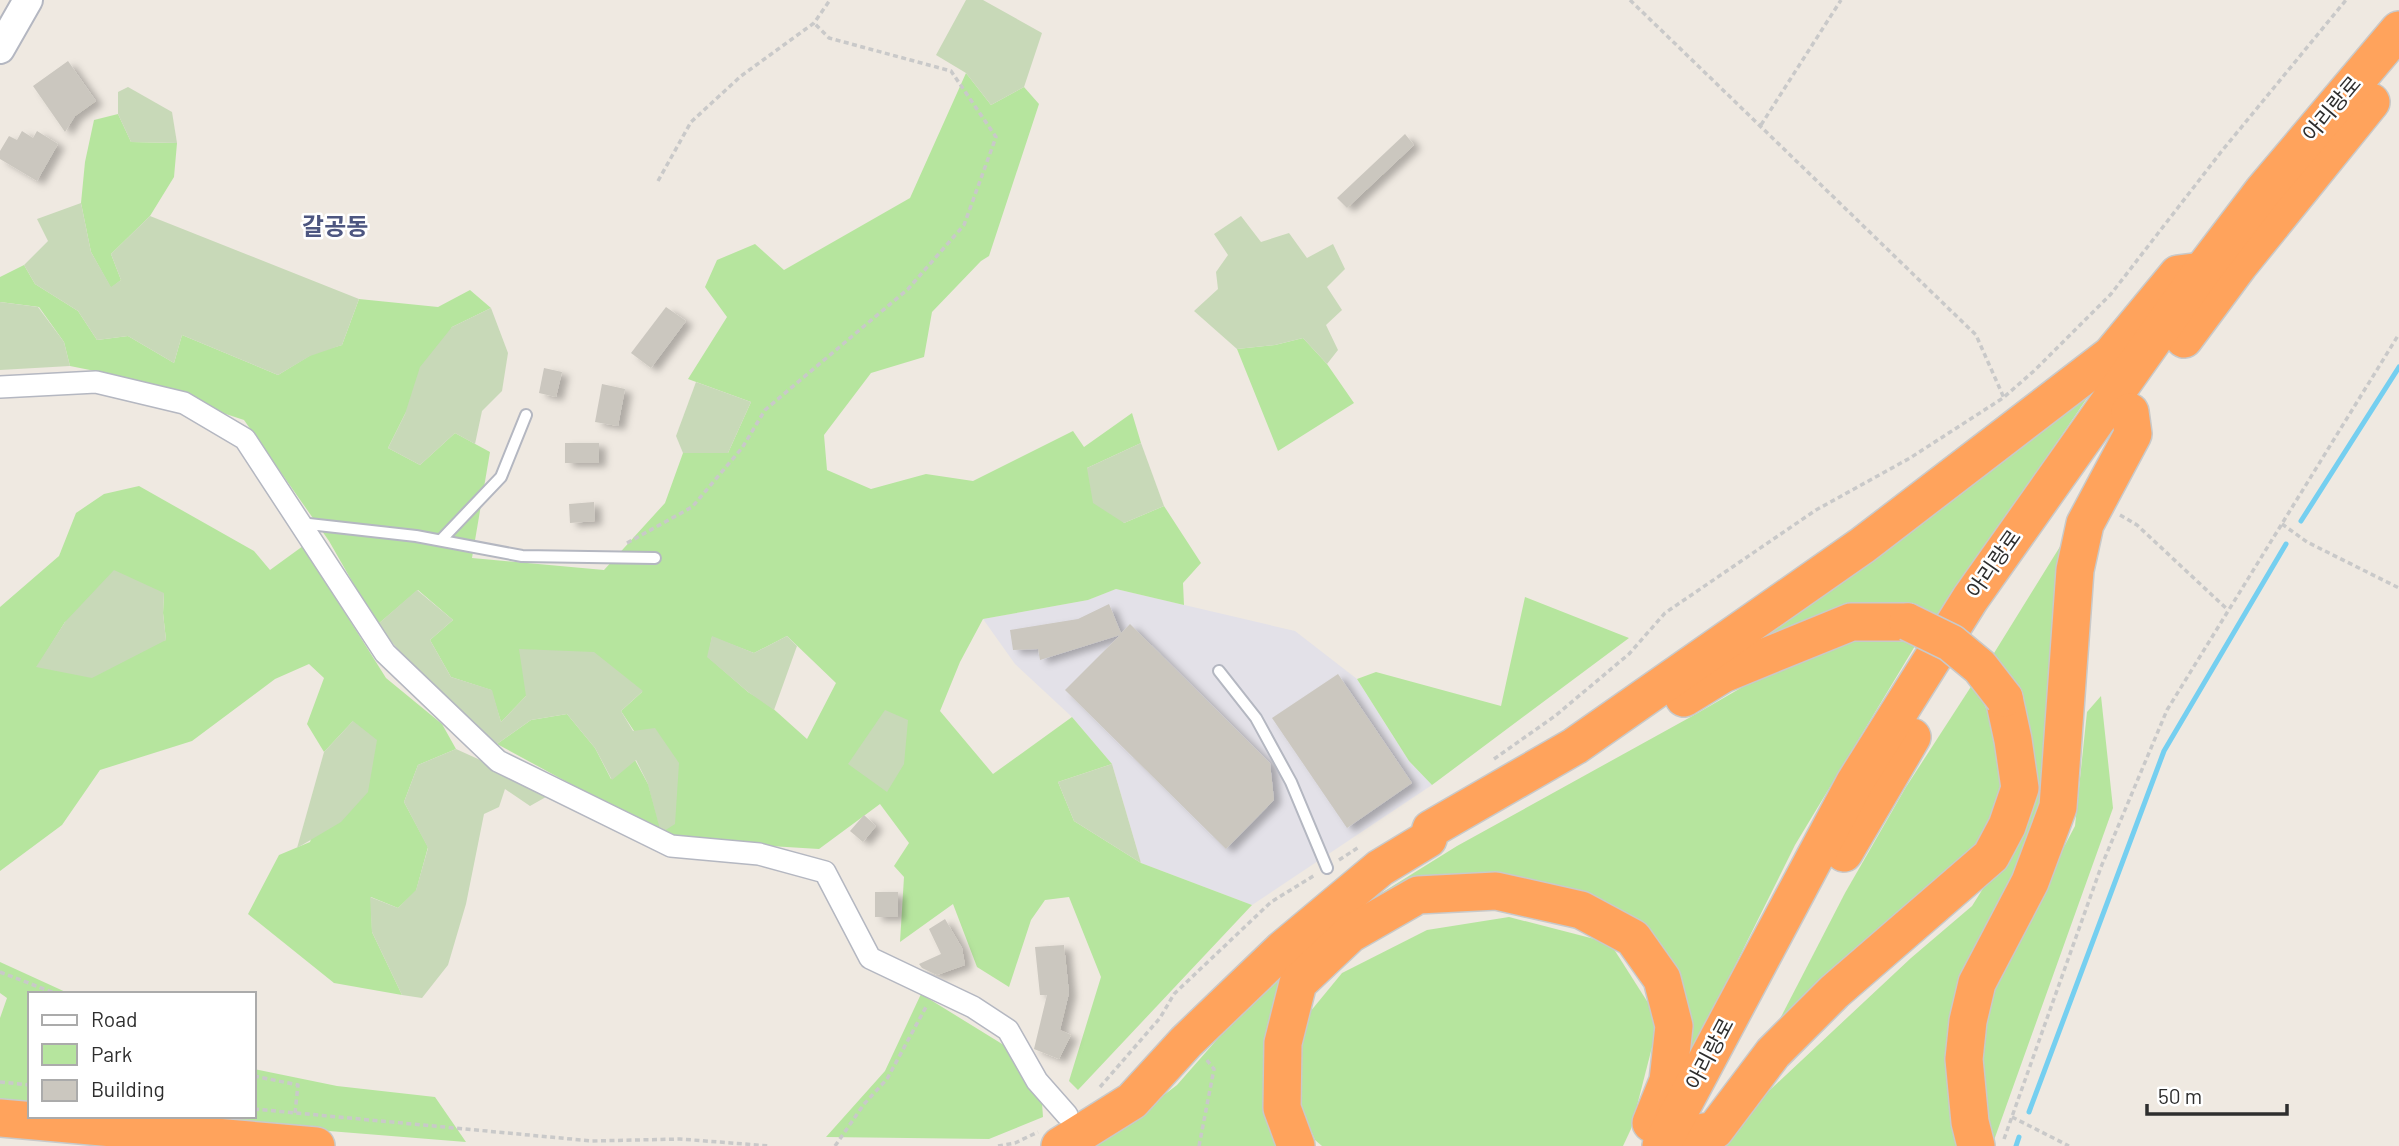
<svg xmlns="http://www.w3.org/2000/svg" width="2399" height="1146" font-family="Barlow,'Noto Sans KR',sans-serif">
<style>
.industrial{fill:#e3e1e8}
.green{fill:#b6e59e;fill-rule:evenodd}
.cemetery{fill:#c8d9b8}
.lines{fill:none;stroke-linecap:round;stroke-linejoin:round}
.stream{stroke:#75cff0;stroke-width:5}
.building{fill:#cbc7bf;filter:url(#shadow)}
.lane-casing{stroke:#b4b7c1;stroke-width:14}
.street-casing{stroke:#b4b7c1;stroke-width:24}
.secondary-casing{stroke:#b4b7c1;stroke-width:32}
.highway-casing{stroke:#c9c9c9;stroke-width:40}
.path{stroke:#c9c9c9;stroke-width:3.5;stroke-dasharray:5 3.5;stroke-linecap:butt}
.lane{stroke:#fff;stroke-width:10}
.street{stroke:#fff;stroke-width:21}
.secondary{stroke:#fff;stroke-width:28}
.highway{stroke:#ffa35c;stroke-width:37}
.highway-bridge-casing{stroke:#c9c9c9;stroke-width:40;stroke-linecap:butt}
.highway-bridge{stroke:#ffa35c;stroke-width:37}
.labels{text-anchor:middle;stroke-width:5;stroke-linejoin:round;paint-order:stroke}
.street-label{font-size:21px;fill:#2e2e2e;stroke:#fff}
.quarter-label{font-size:24px;font-weight:bold;fill:#4d5680;stroke:#fff}
</style>
<defs>
<filter id="shadow"><feDropShadow dx="7" dy="4" stdDeviation="3.5" flood-color="#0004"/></filter>
</defs>
<rect width="100%" height="100%" fill="#efe9e1"/>
<path class="industrial" d="M1116,589L1295,631L1357,679L1409,761L1432,785L1252,905L1141,863L1112,764L1072,717L1015,664L983,619L1088,600Z"/>
<g class="green">
<path d="M966,73L991,105L1024,87L1039,104L989,256L981,261L932,312L924,357L871,373L824,435L827,470L871,489L926,474L973,481L1073,431L1084,447L1132,413L1141,443L1087,468L1124,523L1164,506L1201,563L1183,583L1184,605L1116,589L1088,600L983,619L960,662L940,711L993,774L1072,717L1112,764L1058,782L1074,821L1141,863L1252,905L1078,1090L1069,1081L1101,977L1069,897L1045,900L1031,920L1009,987L977,967L953,904L900,942L904,877L894,866L909,843L880,804L819,849L688,841L661,833L497,744L531,720L567,714L595,748L611,779L635,760L648,784L661,832L634,731L621,711L642,692L526,696L501,722L491,690L451,677L430,640L453,620L418,590L377,625L329,541L244,420L95,371L70,366L64,342L39,307L0,302V277L24,265L35,284L78,311L97,340L128,336L174,363L182,335L278,375L314,353L342,345L359,299L438,307L470,290L491,308L452,327L405,414L388,448L420,465L455,433L490,452L472,558L604,570L665,503L683,453H728L751,402L688,379L727,317L705,287L717,260L755,244L784,270L910,198ZM787,636L836,683L807,739L768,704L748,692L708,657L712,637L754,653Z"/>
<path d="M118,114L131,142L177,143L174,177L150,216L111,254L121,280L111,288L91,252L81,203L85,162L94,120Z"/>
<path d="M1303,338L1327,364L1354,403L1278,451L1237,349L1275,345Z"/>
<path d="M2094,388L1934,622L1721,667Z"/>
<path d="M139,486L254,551L270,570L303,546L386,678L442,724L456,749L418,765L404,802L428,847L416,891L398,908L371,897L372,932L402,995L334,983L248,914L279,855L310,842L353,721L324,752L307,724L324,678L309,664L275,679L192,741L100,770L62,825L0,871V607L59,556L76,513L104,494ZM164,593L163,613L166,640L37,667L65,622Z"/>
<path d="M2074,524L2052,793L1954,1019L1959,1146H1725L1741,1117L1911,958L1972,906L2028,817L1991,658Z"/>
<path d="M1525,597L1629,638L1432,785L1409,761L1357,679L1376,672L1501,706Z"/>
<path d="M1898,638L1915,646L1795,845L1688,1060L1668,964L1462,880L1316,951L1285,1146H1097L1177,1085L1243,1010L1343,917L1457,846L1696,714L1782,664L1855,640Z"/>
<path d="M1974,682L1997,732L2004,797L1980,850L1767,1044L1845,893L1906,787Z"/>
<path d="M2101,696L2113,808L1993,1143L1984,1118L1980,1035L2005,959L2075,826L2087,712Z"/>
<path d="M1509,917L1610,943L1659,1020L1631,1129L1623,1146H1322L1315,1140L1294,1090L1305,1018L1342,973L1427,930Z"/>
<path d="M0,962L70,994H30V1106L0,1104V1018L7,998L0,993Z"/>
<path d="M921,994L1007,1047L1042,1103L1043,1117L989,1139L826,1137L885,1071Z"/>
<path d="M254,1069L337,1086L435,1097L466,1142L143,1116H254Z"/>
</g>
<g class="cemetery">
<path d="M966,0H983L1042,33L1024,87L991,105L966,73L936,55Z"/>
<path d="M128,87L172,112L177,143L131,142L118,114V92Z"/>
<path d="M81,203L91,252L111,287L121,280L111,254L150,216L359,299L342,345L310,356L278,375L182,335L174,363L128,336L97,340L78,311L35,284L24,265L48,241L37,219Z"/>
<path d="M1241,216L1261,242L1289,233L1307,258L1333,244L1345,269L1327,287L1342,310L1326,325L1338,350L1327,364L1303,338L1275,345L1237,349L1194,311L1218,289L1216,272L1228,255L1214,234Z"/>
<path d="M0,302L38,307L64,342L70,366L0,370Z"/>
<path d="M491,308L508,353L502,391L482,411L475,444L455,433L420,465L388,448L405,414L420,367L452,327Z"/>
<path d="M696,382L751,402L728,453H683L676,436Z"/>
<path d="M1141,443L1164,506L1124,523L1093,503L1087,468Z"/>
<path d="M114,570L164,593L163,613L166,640L92,678L36,667L65,622Z"/>
<path d="M417,590L453,620L430,640L451,677L492,690L501,722L526,696L519,649L594,652L643,691L621,711L633,731L655,728L679,763L675,824L661,833L648,784L636,760L612,780L595,748L567,714L531,720L497,744L423,678L377,625Z"/>
<path d="M712,636L754,653L787,636L797,646L774,710L748,692L707,657Z"/>
<path d="M885,710L908,720L904,764L887,792L848,764Z"/>
<path d="M353,721L377,740L368,792L341,822L297,848L324,752Z"/>
<path d="M456,749L553,793L530,806L505,789L499,807L484,814L466,904L448,965L422,998L402,995L372,932L370,897L398,908L416,890L428,848L404,802L418,765Z"/>
<path d="M1112,764L1141,863L1074,821L1058,782Z"/>
</g>
<g class="lines">
<g class="stream">
<path d="M2301,521L2399,367"/>
<path d="M2029,1112L2164,751L2286,544"/>
<path d="M2016,1146L2019,1137"/>
</g>
</g>
<g class="building">
<path d="M68,61L96,101L75,116L65,132L33,86Z"/>
<path d="M22,131L33,138L37,131L58,144L37,181L0,159V151L9,136L17,140Z"/>
<path d="M1405,134L1414,145L1347,208L1337,198Z"/>
<path d="M666,307L686,321L651,368L631,353Z"/>
<path d="M544,368L562,372L556,397L539,393Z"/>
<path d="M602,384L625,389L618,426L595,422Z"/>
<rect x="565" y="443" width="34" height="20"/>
<path d="M594,502L595,521L570,523L569,504Z"/>
<path d="M1109,604L1121,633L1130,624L1270,763L1274,800L1226,849L1065,690L1120,635L1040,660L1038,649L1013,650L1010,630L1078,619Z"/>
<path d="M1338,674L1412,783L1347,828L1272,718Z"/>
<path d="M864,815L876,826L863,842L850,831Z"/>
<rect x="875" y="892" width="23" height="25"/>
<path d="M945,919L962,948L965,965L937,975L922,968L919,964L941,954L929,929Z"/>
<path d="M1064,945L1069,993L1060,1030L1071,1035L1059,1059L1034,1049L1047,995H1040L1035,947Z"/>
</g>
<g class="lines">
<defs>
<g id="lane">
<path d="M300,523L416,536L522,556L655,558"/>
<path d="M441,540L501,477L526,415"/>
<path d="M1219,671L1256,718L1291,782L1327,868"/>
</g>
<path id="street" d="M0,387L96,382L184,403L245,439L385,653L498,761L671,846L759,854L825,872L870,958L973,1007L1008,1030L1037,1081L1067,1115"/>
<path id="secondary" d="M0,49L28,0"/>
<g id="highway">
<path d="M2184,339L2239,265L2371,102"/>
<path d="M1684,698L1723,674L1851,622H1908"/>
<path d="M1844,853L1912,737"/>
<path d="M0,1118L316,1146"/>
<path d="M1695,1134L1715,1130L1773,1053L1834,992L1991,856L2007,826L2020,788L2013,740L2004,698"/>
<path d="M1060,1146L1132,1101L1186,1042L1283,949L1380,868L1428,839L1431,829L1575,746L1863,545L2111,355L2178,274L2202,271"/>
<path d="M1296,1146L1282,1108L1283,1043L1298,983L1350,934L1418,895L1496,891L1581,910L1633,938L1662,979L1674,1026L1668,1081L1651,1123"/>
<path d="M1661,1146L1855,782L1970,599L2202,271L2263,191L2399,30"/>
<path d="M1976,1146L1970,1122L1964,1059L1968,1021L1977,983L2030,882L2058,807L2075,570L2085,524L2133,434L2130,412"/>
</g>
</defs>
<use href="#lane" class="lane-casing"/>
<use href="#street" class="street-casing"/>
<use href="#secondary" class="secondary-casing"/>
<use href="#highway" class="highway-casing"/>
<g class="path">
<path d="M1630,0L1976,335L2004,398"/>
<path d="M1761,125L1841,0"/>
<path d="M658,181L691,122L741,76L814,23L830,0"/>
<path d="M2120,515L2137,525L2228,610"/>
<path d="M2282,524L2307,542L2399,588"/>
<path d="M627,543L692,507L742,448L765,410L908,289L964,225L996,137L951,71L829,38L814,23"/>
<path d="M1494,759L1555,716L1629,654L1665,613L1816,510L1910,458L2003,398L2035,370L2111,294L2221,152L2346,0"/>
<path d="M1339,860L1359,847"/>
<path d="M0,972L57,994"/>
<path d="M254,1076L298,1085L295,1113"/>
<path d="M0,1082L30,1085"/>
<path d="M1100,1087L1160,1018L1174,994L1271,902L1315,875"/>
<path d="M254,1109L592,1141L680,1139L770,1146"/>
<path d="M2012,1117L2069,1146"/>
<path d="M2004,1139L2101,867L2167,710L2399,334"/>
<path d="M835,1146L864,1104L887,1079L927,1005"/>
<path d="M998,1146L1015,1143L1038,1132"/>
<path d="M1199,1146L1214,1069L1206,1059"/>
</g>
<use href="#lane" class="lane"/>
<use href="#street" class="street"/>
<use href="#secondary" class="secondary"/>
<use href="#highway" class="highway"/>
<defs>
<path id="highway-bridge" d="M1908,622L1951,643L1980,667L2004,698"/>
</defs>
<use href="#highway-bridge" class="highway-bridge-casing"/>
<use href="#highway-bridge" class="highway-bridge"/>
</g>
<g class="labels">
<g class="street-label">
<text transform="translate(2332 109) rotate(-50)" y="7">아리랑로</text>
<text transform="translate(1994 564) rotate(-55)" y="7">아리랑로</text>
<text transform="translate(1710 1054) rotate(-62)" y="7">아리랑로</text>
</g>
<g class="quarter-label">
<text x="335" y="235">갈공동</text>
</g>
</g>
<rect x="28" y="992" width="228" height="126" fill="#ffffff" stroke="#ababab" stroke-width="2"/>
<rect x="42" y="1015" width="35" height="10" fill="#ffffff" stroke="#ababab" stroke-width="2"/>
<text x="91" y="1027" font-size="21" fill="#2e2e2e">Road</text>
<rect x="42" y="1044" width="35" height="21" fill="#b6e59e" stroke="#ababab" stroke-width="2"/>
<text x="91" y="1062" font-size="21" fill="#2e2e2e">Park</text>
<rect x="42" y="1080" width="35" height="21" fill="#cbc7bf" stroke="#ababab" stroke-width="2"/>
<text x="91" y="1097" font-size="21" fill="#2e2e2e">Building</text>
<path d="M2147 1104v10h140v-10" fill="none" stroke="#2e2e2e" stroke-width="3.5"/>
<text x="2158" y="1104" font-size="21" fill="#2e2e2e" stroke="#ffffff" stroke-width="5" paint-order="stroke">50 m</text>
</svg>
